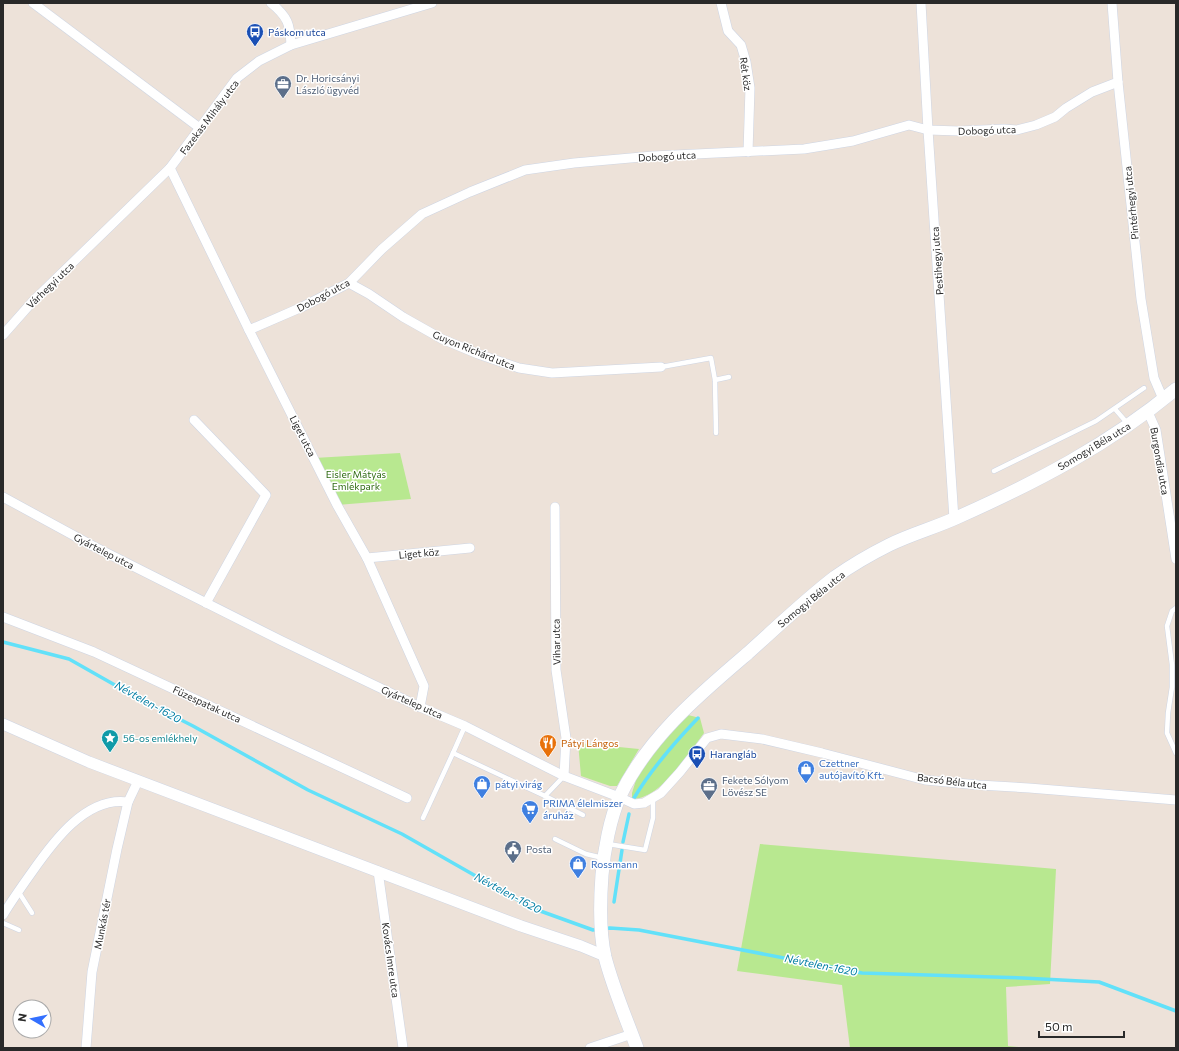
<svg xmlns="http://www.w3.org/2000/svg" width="1179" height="1051" font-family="Commissioner,sans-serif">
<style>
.green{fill:#b8e890}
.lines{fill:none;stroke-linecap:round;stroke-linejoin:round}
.stream{stroke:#62e1f9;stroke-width:3.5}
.service-casing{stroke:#ced5e3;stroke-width:5.5}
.minor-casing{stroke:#ced5e3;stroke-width:10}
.tertiary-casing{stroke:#ced5e3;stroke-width:12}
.secondary-casing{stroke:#ced5e3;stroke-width:14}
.service{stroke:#fff;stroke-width:4.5}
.minor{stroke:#fff;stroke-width:9}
.tertiary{stroke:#fff;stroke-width:11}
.secondary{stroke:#fff;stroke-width:13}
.labels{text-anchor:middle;stroke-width:3;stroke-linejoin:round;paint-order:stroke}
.transit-label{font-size:10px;fill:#164399;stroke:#fff;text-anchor:start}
.street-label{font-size:10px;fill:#292929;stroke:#fff}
.service-label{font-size:10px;fill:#4e5e75;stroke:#fff;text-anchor:start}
.park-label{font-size:10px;fill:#2f6b13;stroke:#fff}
.culture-label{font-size:10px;fill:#0d838f;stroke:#fff;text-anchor:start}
.food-label{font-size:10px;fill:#c56008;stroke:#fff;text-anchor:start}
.shop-label{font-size:10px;fill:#366cbe;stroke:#fff;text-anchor:start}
.water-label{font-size:11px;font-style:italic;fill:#027ea4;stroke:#fff}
</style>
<rect width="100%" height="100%" fill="#ede2d9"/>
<g class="green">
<path d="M400,453L411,499L337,505L314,458Z"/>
<path d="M688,715L700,718L704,733C688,754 661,799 632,799V793L636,780L655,751L666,735Z"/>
<path d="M578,743L639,749L617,786H610L581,776Z"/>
<path d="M760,844L1056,869L1050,984L1006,987L1008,1046L1029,1048H850L842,985L737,971Z"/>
</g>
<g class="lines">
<g class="stream">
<path d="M3,642L69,659L136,697L193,726L308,790L402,834L532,908L593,930L610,928L639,930L862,973L1023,978L1099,982L1176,1011"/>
<path d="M634,798C652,768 674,743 698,718"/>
<path d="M623,842L629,814"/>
<path d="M614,902L622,850"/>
</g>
<defs>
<g id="service">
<path d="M661,367L711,358L715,380L729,377"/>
<path d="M715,380L716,433"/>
<path d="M1115,409L1128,424"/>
<path d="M994,471L1096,421L1144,388"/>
<path d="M1176,608L1172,611L1167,626L1172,665V687L1168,713L1167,733L1176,753"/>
<path d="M465,726L453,753L545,796L564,776"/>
<path d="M545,796L583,815"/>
<path d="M423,818L453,753"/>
<path d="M555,839L586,854L603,858"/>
<path d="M608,844L645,850L653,818V798"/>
<path d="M18,891L32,913"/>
<path d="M3,923L19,930"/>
</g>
<g id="minor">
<path d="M33,3L201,129"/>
<path d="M271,3C288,17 290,24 291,45"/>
<path d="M721,3L728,31L741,45L746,62L750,88L748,152"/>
<path d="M921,3L928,130L954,519"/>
<path d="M1112,3L1118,82L1141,299L1154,378L1163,399"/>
<path d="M170,168L249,330L337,505L367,558L424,686L420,707"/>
<path d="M349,283L369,294L403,317L442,339L478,354L519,368L552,373L661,367"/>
<path d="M249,330L302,307L349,283L382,249L422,214L470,192L525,170L574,163L653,156L804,149L853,141L909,125L928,130L959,131L1004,129L1017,130L1036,125L1055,117L1066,108L1092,92L1118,82"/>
<path d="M3,335L33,301L170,168L237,78L259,61L291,45L432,3"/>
<path d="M1148,412L1156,430L1176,559"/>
<path d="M194,420L266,495L206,603"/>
<path d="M3,497L93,546L282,641L420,707L465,726L564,776L619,797L634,804L644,803L661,793L680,772L707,738L721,734L762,739L822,753L925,780L979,785L1029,788L1176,800"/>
<path d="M555,507L556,670L566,738L564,776"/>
<path d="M367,558L470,548"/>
<path d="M3,617L94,652L407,798"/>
<path d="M378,871L403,1048"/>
<path d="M3,915C12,900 22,886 32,872C53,842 86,796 128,802"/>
<path d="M86,1048L92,972L117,849L128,802L138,781"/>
<path d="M590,1048L632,1034"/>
</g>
<path id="tertiary" d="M3,724L89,762L521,926L581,946L605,956"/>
<path id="secondary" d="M637,1048C626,1018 613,988 605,957C599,931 600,902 602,875C604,851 610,818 620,796C648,737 700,694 748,653C777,627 805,600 835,577C852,565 871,554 889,545C911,534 934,528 956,518C1035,483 1110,444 1176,389"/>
</defs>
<use href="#service" class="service-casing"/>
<use href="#minor" class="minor-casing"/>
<use href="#tertiary" class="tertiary-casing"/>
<use href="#secondary" class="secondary-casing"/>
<use href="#service" class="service"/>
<use href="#minor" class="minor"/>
<use href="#tertiary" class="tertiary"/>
<use href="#secondary" class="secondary"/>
</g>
<defs>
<symbol id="bus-pin" viewBox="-11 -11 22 30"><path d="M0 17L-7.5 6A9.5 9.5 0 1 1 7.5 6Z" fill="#1a4fb4" stroke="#fff"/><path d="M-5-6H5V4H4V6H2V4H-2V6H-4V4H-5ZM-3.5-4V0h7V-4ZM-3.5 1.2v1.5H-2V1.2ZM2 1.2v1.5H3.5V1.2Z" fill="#fff"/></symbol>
<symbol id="office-pin" viewBox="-11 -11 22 30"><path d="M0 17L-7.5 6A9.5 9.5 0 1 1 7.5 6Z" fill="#5c6f8a" stroke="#fff"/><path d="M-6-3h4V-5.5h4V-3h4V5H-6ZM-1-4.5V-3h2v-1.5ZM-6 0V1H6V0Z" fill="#fff"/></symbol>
<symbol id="sight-pin" viewBox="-11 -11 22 30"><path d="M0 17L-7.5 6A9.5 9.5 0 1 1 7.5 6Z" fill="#0f9aa8" stroke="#fff"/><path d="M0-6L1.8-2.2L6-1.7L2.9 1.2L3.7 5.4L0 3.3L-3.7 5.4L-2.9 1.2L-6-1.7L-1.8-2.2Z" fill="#fff"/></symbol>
<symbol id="restaurant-pin" viewBox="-11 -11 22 30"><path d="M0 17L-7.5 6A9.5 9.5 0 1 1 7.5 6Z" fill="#e8710a" stroke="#fff"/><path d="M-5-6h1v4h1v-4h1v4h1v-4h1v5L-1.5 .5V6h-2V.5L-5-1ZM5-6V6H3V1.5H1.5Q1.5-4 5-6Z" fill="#fff"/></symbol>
<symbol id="shop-pin" viewBox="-11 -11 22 30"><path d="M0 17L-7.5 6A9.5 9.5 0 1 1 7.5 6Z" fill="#3f7fe0" stroke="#fff"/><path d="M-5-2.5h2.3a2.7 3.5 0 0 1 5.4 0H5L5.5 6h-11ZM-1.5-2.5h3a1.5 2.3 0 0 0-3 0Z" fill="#fff"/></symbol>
<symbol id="supermarket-pin" viewBox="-11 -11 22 30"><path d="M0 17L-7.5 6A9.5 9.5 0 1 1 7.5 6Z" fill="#3f7fe0" stroke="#fff"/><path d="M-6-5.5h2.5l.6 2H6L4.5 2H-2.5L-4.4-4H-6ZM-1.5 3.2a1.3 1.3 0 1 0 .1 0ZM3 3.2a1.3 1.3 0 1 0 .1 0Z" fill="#fff"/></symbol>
<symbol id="civic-pin" viewBox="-11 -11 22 30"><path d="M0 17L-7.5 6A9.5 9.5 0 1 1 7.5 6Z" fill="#5c6f8a" stroke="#fff"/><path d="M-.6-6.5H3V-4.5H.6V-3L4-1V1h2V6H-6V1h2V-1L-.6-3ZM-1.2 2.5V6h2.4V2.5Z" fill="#fff"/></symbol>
</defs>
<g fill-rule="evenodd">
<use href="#bus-pin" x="245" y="22" width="20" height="27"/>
<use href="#office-pin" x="273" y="74" width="20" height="27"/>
<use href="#sight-pin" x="100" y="728" width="20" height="27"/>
<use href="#restaurant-pin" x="538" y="733" width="20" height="27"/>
<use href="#bus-pin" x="687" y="744" width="20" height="27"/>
<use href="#shop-pin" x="796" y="759" width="20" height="27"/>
<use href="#shop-pin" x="472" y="774" width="20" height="27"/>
<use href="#office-pin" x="699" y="776" width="20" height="27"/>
<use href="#supermarket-pin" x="520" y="799" width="20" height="27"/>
<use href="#civic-pin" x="503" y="839" width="20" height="27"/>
<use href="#shop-pin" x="568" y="854" width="20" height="27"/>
</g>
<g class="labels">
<g class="transit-label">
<text x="268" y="36">Páskom utca</text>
<text x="710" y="758">Harangláb</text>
</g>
<g class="street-label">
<text transform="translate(746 74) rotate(82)" y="4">Rét köz</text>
<text transform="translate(209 117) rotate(-53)" y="4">Fazekas Mihály utca</text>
<text transform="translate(987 130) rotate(-2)" y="4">Dobogó utca</text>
<text transform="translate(667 156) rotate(-3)" y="4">Dobogó utca</text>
<text transform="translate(1131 203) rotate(-96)" y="4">Pintérhegyi utca</text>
<text transform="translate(937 261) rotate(-94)" y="4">Pestihegyi utca</text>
<text transform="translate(50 285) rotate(-44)" y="4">Várhegyi utca</text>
<text transform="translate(323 295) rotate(-28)" y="4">Dobogó utca</text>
<text transform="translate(474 350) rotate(22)" y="4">Guyon Richárd utca</text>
<text transform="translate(303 436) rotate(63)" y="4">Liget utca</text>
<text transform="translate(1094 446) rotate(-31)" y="4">Somogyi Béla utca</text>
<text transform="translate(1160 461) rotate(80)" y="4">Burgondia utca</text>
<text transform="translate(104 551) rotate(27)" y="4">Gyártelep utca</text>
<text transform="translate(419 553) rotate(-5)" y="4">Liget köz</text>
<text transform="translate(811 599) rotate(-39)" y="4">Somogyi Béla utca</text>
<text transform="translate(556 642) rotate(-91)" y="4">Vihar utca</text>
<text transform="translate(412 702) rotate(24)" y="4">Gyártelep utca</text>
<text transform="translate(207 704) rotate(25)" y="4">Füzespatak utca</text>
<text transform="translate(952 781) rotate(7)" y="4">Bacsó Béla utca</text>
<text transform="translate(102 924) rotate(-79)" y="4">Munkás tér</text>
<text transform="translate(391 960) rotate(82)" y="4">Kovács Imre utca</text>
</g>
<g class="service-label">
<text x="296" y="82">Dr. Horicsányi<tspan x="296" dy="12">László ügyvéd</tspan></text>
<text x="722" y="784">Fekete Sólyom<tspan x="722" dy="12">Lövész SE</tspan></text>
<text x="526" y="853">Posta</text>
</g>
<g class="park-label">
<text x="356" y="478">Eisler Mátyás<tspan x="356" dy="12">Emlékpark</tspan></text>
</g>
<g class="culture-label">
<text x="123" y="742">56-os emlékhely</text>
</g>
<g class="food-label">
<text x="561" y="747">Pátyi Lángos</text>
</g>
<g class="shop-label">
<text x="819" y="767">Czettner<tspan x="819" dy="12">autójavító Kft.</tspan></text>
<text x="495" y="788">pátyi virág</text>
<text x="543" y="807">PRIMA élelmiszer<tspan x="543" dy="12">áruház</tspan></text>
<text x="591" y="868">Rossmann</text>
</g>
<g class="water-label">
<text transform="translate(148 702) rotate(29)" y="4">Névtelen-1620</text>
<text transform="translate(508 893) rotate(28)" y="4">Névtelen-1620</text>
<text transform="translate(821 965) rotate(11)" y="4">Névtelen-1620</text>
</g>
</g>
<rect width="1179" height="1051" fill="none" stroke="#292929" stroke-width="8"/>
<g transform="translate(32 1019) rotate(279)"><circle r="19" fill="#ffffff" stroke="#a9a9a9"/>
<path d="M0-3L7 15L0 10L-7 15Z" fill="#3470ff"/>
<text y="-6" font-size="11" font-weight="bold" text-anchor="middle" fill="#292929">N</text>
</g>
<path d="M1039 1031v6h85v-6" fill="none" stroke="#292929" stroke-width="2"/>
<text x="1045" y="1031" font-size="12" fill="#292929" stroke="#ffffff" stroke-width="3" paint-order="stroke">50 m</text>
</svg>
